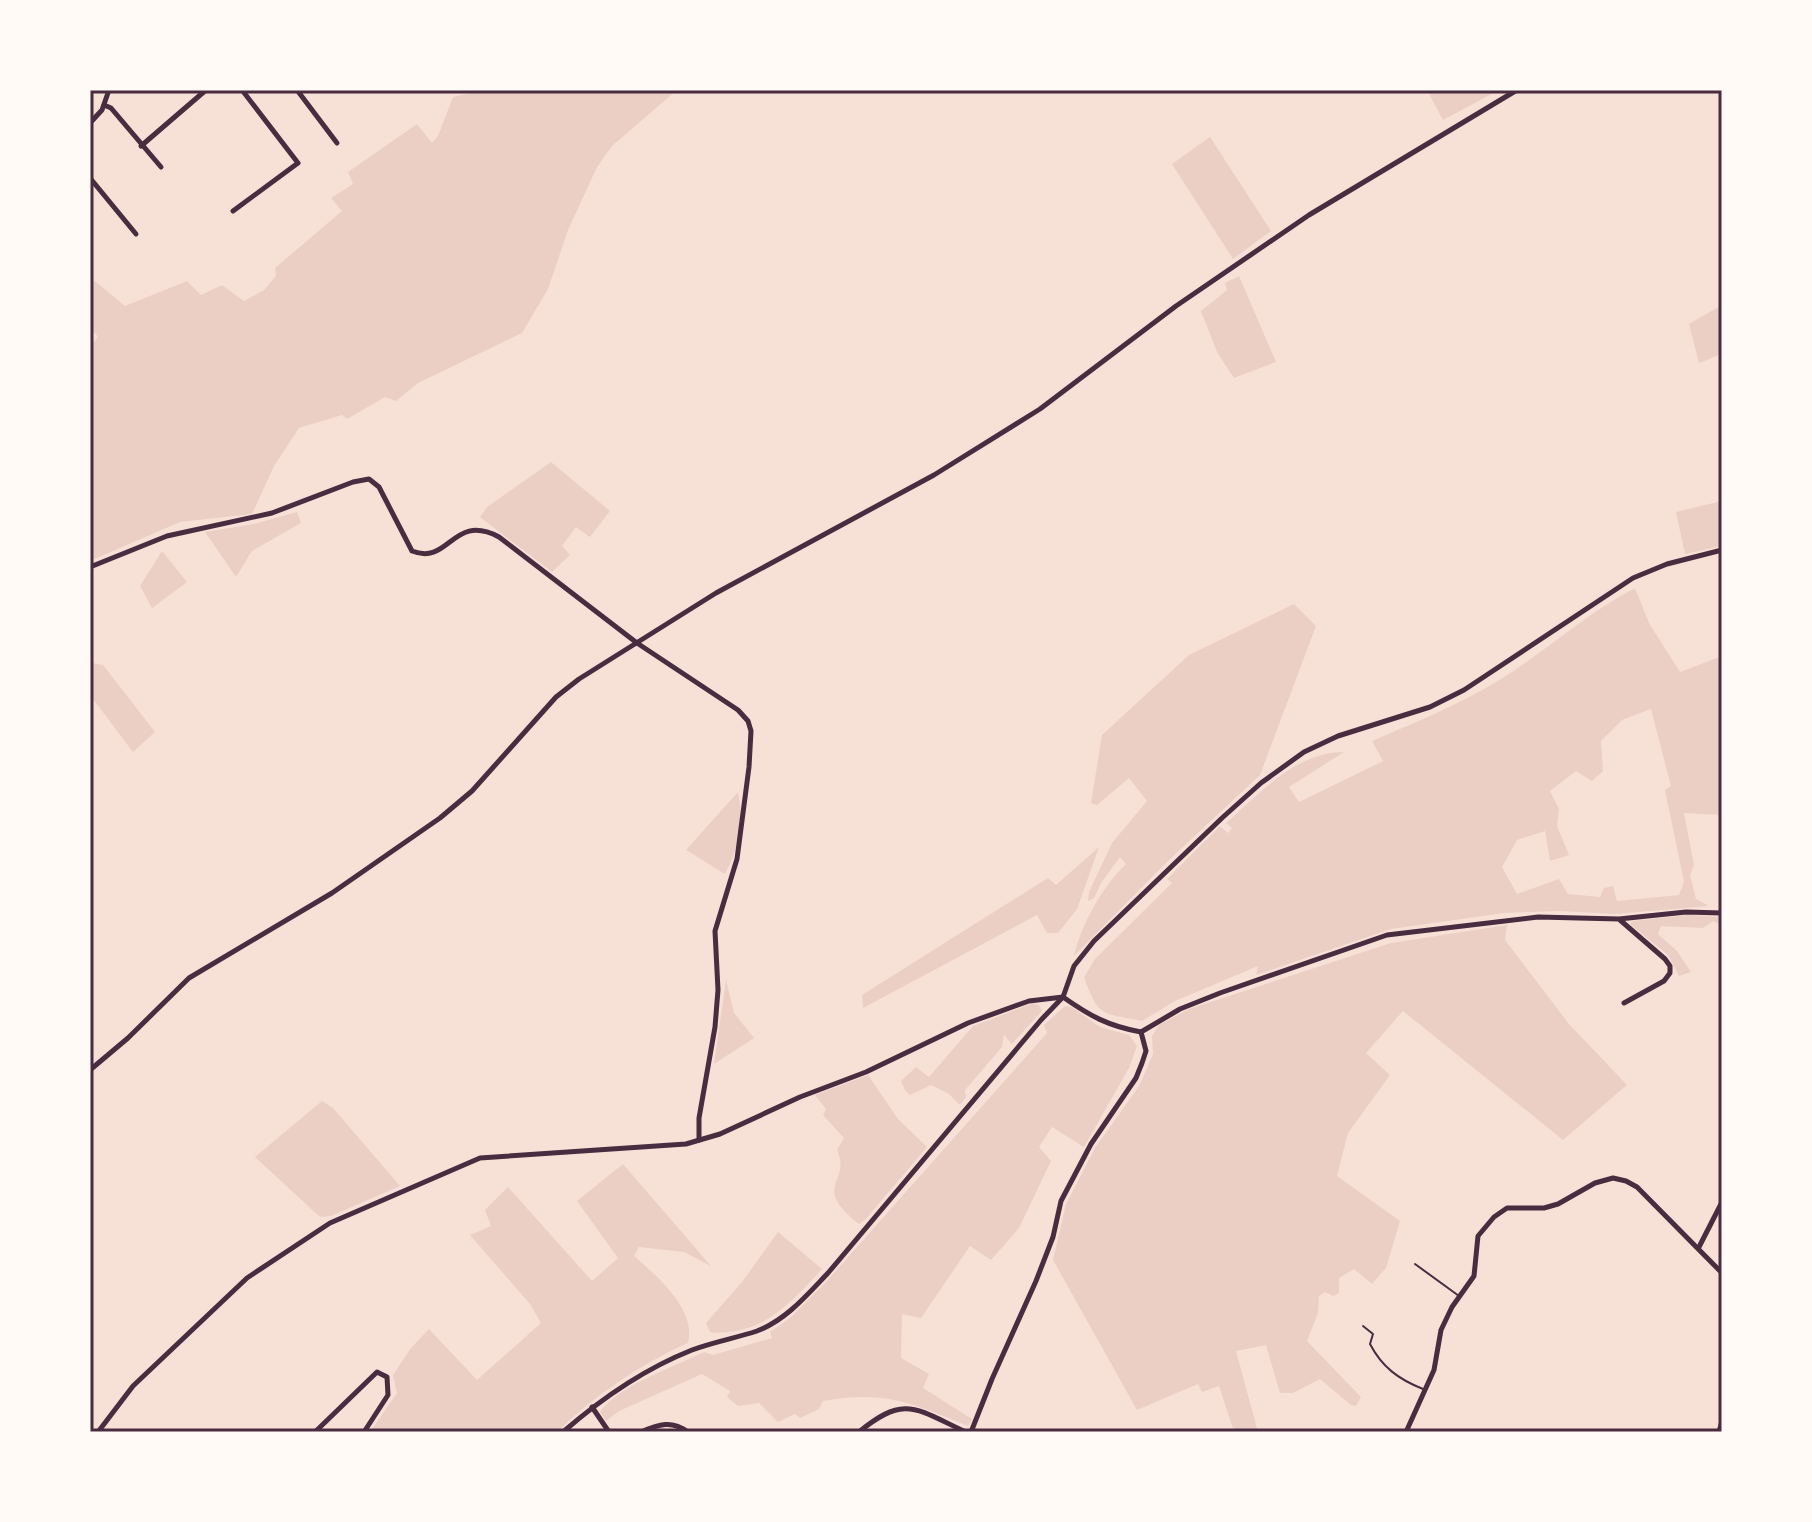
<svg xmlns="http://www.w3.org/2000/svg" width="1812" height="1522" font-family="'Golos Text',sans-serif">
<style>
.green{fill:#ebcfc5;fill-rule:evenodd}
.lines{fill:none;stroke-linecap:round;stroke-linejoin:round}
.service{stroke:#4a2c40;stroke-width:2}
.minor{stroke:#4a2c40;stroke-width:5}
.neatline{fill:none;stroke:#4a2c40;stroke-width:3}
</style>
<rect width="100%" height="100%" fill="#f7e1d7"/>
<g class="green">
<path d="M482,90H677L612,146L597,167L568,230L548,289L522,333L418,383L396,401L385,397L347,419L342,415L299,428L274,466L252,514L180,522L90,561V346L98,337L90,327V285L95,281L125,306L187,281L201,295L222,285L244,301L264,290L276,276L275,268L342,211L331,198L353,184L348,172L417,124L432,143L438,136L453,97Z"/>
<path d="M1427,90H1499L1443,120Z"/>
<path d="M1210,137L1271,231L1233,259L1172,164Z"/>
<path d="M1239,276L1276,362L1234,378L1217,352L1201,311L1227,290L1225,283Z"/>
<path d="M1722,305V354L1699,363L1689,324Z"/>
<path d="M551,462L610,511L590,537L576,527L562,546L570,555L552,572L480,517L487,507Z"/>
<path d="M1722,501V546L1685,554L1676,512Z"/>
<path d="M297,512L301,523L252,551L236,577L205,532L254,524Z"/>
<path d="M162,551L187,582L152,608L140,586Z"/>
<path d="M1635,588L1649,623L1680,672L1722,656V815L1684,813L1694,865L1690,875L1696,899L1709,906L1615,914L1559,911L1504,913L1391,929L1256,975L1258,966L1175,1001L1142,1021C1101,1013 1098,1017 1084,977L1095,959L1172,883L1167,879L1220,826L1228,833L1232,828L1226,823C1260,793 1296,752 1344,752L1289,787L1299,802L1383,761L1372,741C1414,723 1456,706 1496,682C1544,653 1585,614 1635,588ZM1651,709L1671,786L1665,790L1684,882L1679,895L1617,901L1613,886L1604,888L1600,897L1568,894L1559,879L1517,894L1502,867L1517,840L1545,831L1550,861L1569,855L1557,826L1559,809L1550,791L1576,771L1592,781L1603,771L1601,741L1622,720Z"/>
<path d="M1294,604L1316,626L1260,775L1167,862L1074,956C1081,925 1102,887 1126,864L1120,857L1101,883L1094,898L1088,901L1089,892L1112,843L1147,801L1129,778L1097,805L1091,803L1102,735L1189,655Z"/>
<path d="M92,663L103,665L155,732L133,752L90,695Z"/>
<path d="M738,792C744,818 738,851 725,874L686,850Z"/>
<path d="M1099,847L1077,909L1058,933H1047L1037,915L863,1008L862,995L1048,878L1056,885Z"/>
<path d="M1688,915L1722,917V925L1713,921L1703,928L1661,926L1658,934L1677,951L1691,972L1679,976L1668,955L1630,924L1633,921Z"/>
<path d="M1507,925L1505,940L1569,1024L1627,1085L1563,1140L1403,1011L1366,1053L1390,1075L1348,1133L1337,1176L1400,1221L1386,1268L1372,1284L1354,1269L1339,1278V1293L1333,1296L1325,1292L1319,1296L1318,1313L1307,1341L1361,1397L1356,1406L1351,1405L1320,1379L1293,1393H1280L1266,1345L1236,1351L1258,1432H1234L1219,1386L1202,1392L1198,1384L1137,1410L1053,1260L1066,1204L1095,1148L1139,1086L1153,1054L1152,1036L1159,1025L1189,1009L1391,943Z"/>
<path d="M726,980L734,1013L754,1038L714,1064Z"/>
<path d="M1033,1003L1039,1005L1042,1011L1012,1044L1004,1035L1002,1047L965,1090L966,1097L960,1105L949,1094L931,1085L910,1095L905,1090L901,1081L916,1067L929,1077L973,1026Z"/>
<path d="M1065,1006L1072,1007L1100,1027L1129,1035L1137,1046L1129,1068L1084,1147L1052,1127L1039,1147L1051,1161L1019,1228L991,1260L970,1246L921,1318L902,1314L901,1358L929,1374L923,1388L972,1419L968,1426C911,1403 885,1390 823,1401L819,1409L800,1418L795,1414L778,1422L759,1403L738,1406L727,1397L730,1391L702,1374L619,1411L606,1421L600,1412C619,1385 674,1367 704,1352L713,1355L772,1338L770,1332L790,1318L825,1283L1047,1033L1044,1025Z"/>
<path d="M868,1075L898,1119L927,1147L865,1220L859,1224C810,1185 852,1184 837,1150L844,1138L823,1115L826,1109L815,1095Z"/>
<path d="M322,1101L333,1108L400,1186L331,1216L320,1217L255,1157Z"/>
<path d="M623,1164L711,1266L684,1252L639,1247L634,1256C657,1276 697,1310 688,1343C639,1365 595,1395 557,1432H370L397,1393L393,1375L411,1348L429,1329L477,1380L541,1323L530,1304L470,1235L491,1226L485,1210L508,1187L592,1281L618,1258L577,1201Z"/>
<path d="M778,1232L822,1269C790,1304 761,1337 710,1332L706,1323L742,1282Z"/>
</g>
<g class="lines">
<g class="service">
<path d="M1415,1264L1459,1296"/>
<path d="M1363,1326L1373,1334L1370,1344C1382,1367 1398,1379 1423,1389"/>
</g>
<g class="minor">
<path d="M297,90L337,143"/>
<path d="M104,105L111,108L161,167"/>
<path d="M90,123L102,110L109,90"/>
<path d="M141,146L206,90"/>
<path d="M90,178L136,234"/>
<path d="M233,211L298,163L242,90"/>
<path d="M90,567L167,536L272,513L353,482L369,479L379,487L412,551C450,566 452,512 499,537L637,643L738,710L748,721L751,731L749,767L737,859L715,931L718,990L715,1027L699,1118V1140"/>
<path d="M1620,920L1665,959L1670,966V973L1664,981L1624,1003"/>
<path d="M90,1070L128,1038L189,978L332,893L440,818L472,791L556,697L579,679L716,593L934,475L1040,409L1176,306L1309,215L1517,90"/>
<path d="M1699,1247L1722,1202"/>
<path d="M592,1407L609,1432"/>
<path d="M98,1432L133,1386L247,1278L330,1223L480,1158L686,1144L720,1134L800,1097L866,1072L968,1023L1029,1001L1063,997C1090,1016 1108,1026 1141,1032L1180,1009L1220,993L1387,935L1538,917L1619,919L1686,912L1722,913"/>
<path d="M315,1432L377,1372L387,1377L388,1395L364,1432"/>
<path d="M563,1432C602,1398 644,1369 692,1350C713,1342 736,1338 757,1331C786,1320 807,1295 828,1273L1041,1020L1063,997L1074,966L1094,941L1222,818L1261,783L1304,752L1338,736L1430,707L1464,690L1633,578L1667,564L1722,550"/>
<path d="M641,1432C659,1424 672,1420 688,1432"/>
<path d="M859,1432C905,1394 916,1409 966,1432"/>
<path d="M971,1432L992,1379L1036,1281L1053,1237L1061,1201L1091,1144L1136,1078L1142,1063L1146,1051L1141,1032"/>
<path d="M1406,1432L1434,1370L1441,1330L1452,1307L1474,1276L1478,1236L1494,1217L1507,1208H1544L1558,1204L1595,1183L1613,1178L1626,1181L1637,1187L1722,1273"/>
<path d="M1719,1432L1722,1421"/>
</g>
</g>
<rect width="1812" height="1522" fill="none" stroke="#fffaf5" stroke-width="184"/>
<rect x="92" y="92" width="1628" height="1338" class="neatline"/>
</svg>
